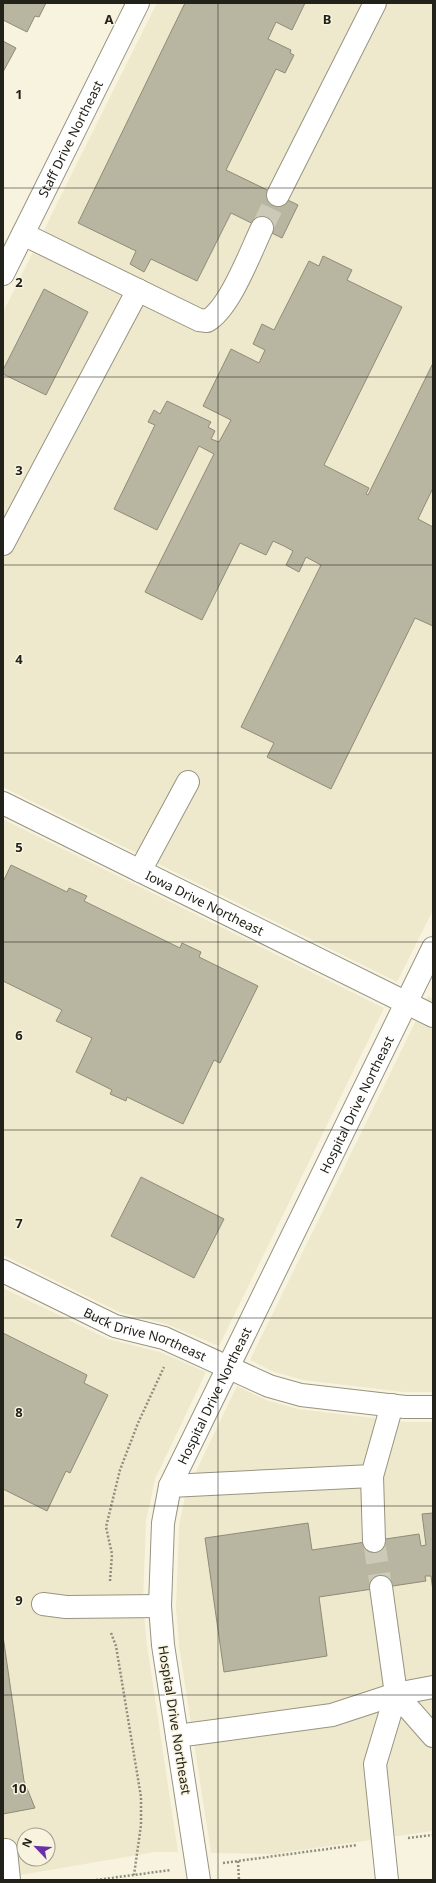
<svg xmlns="http://www.w3.org/2000/svg" width="436" height="1883" font-family="'Noto Sans',sans-serif">
<style>
.built{fill:#eee9cd;fill-rule:evenodd}
.building{fill:#b8b5a1;stroke:#8e8b78}
.lines{fill:none;stroke-linecap:round;stroke-linejoin:round}
.minor-tunnel{stroke:#cdc9b8;stroke-width:22;stroke-dasharray:22 11;stroke-linecap:butt}
.minor-casing{stroke:#979481;stroke-width:24}
.path{stroke:#908d7f;stroke-width:2.5;stroke-dasharray:2 2;stroke-linecap:butt}
.minor{stroke:#fff;stroke-width:22}
.grid{fill:none;stroke:#23221a;stroke-width:1;stroke-opacity:0.55}
.labels{text-anchor:middle;stroke-width:3;stroke-linejoin:round;paint-order:stroke}
.street-label{font-size:13px;fill:#23221a;stroke:#f7f3df}
.grid-label{font-size:13px;text-anchor:middle;font-weight:bold;fill:#23221a;stroke:#f7f3df;stroke-width:3;stroke-linejoin:round;paint-order:stroke}
</style>
<rect width="100%" height="100%" fill="#f7f3df"/>
<g class="built">
<path d="M157,3H433V910L397,982L3,787V312Z"/>
<path d="M3,819L384,1008L219,1346L166,1324L119,1312L3,1255Z"/>
<path d="M428,996L433,998V1392H404L303,1380L274,1372L250,1360Z"/>
<path d="M3,1288L108,1339L160,1352L206,1372L155,1479L146,1521L143,1603L147,1645L178,1852H155L3,1878ZM24,1835H48V1859H24Z"/>
<path d="M237,1386L266,1400L298,1409L407,1422H433V1831L274,1854L211,1853L179,1646L176,1607L179,1526L186,1492Z"/>
</g>
<g class="building">
<path d="M3,3H46L39,17L35,16L27,32L3,20Z"/>
<path d="M185,3H305L292,30L276,22L268,39L291,50L290,53L294,55L285,73L276,69L226,170L298,205L282,238L231,213L197,281L151,259L144,272L130,264L136,251L78,223Z"/>
<path d="M3,41L16,48L3,72Z"/>
<path d="M323,256L352,270L347,280L402,307L324,465L369,488L366,494L368,495L433,363V488L418,519L433,527V626L415,618L331,789L267,757L274,743L241,727L321,565L306,557L299,572L286,565L293,551L284,546L273,541L266,555L240,543L202,620L145,592L214,454L199,446L157,530L114,509L155,425L148,422L154,410L160,414L167,401L211,422L208,427L215,431L211,439L219,442L231,420L203,406L231,349L259,363L265,350L253,344L262,324L274,330L309,261L319,266Z"/>
<path d="M44,289L88,312L46,395L3,374V370Z"/>
<path d="M11,865L67,892L69,888L87,896L84,901L180,948L182,943L201,952L199,957L258,986L220,1063L214,1060L183,1124L127,1097L126,1101L110,1094L112,1090L76,1072L92,1038L56,1021L62,1010L3,981V882Z"/>
<path d="M141,1177L224,1219L194,1278L111,1236Z"/>
<path d="M3,1333L87,1375L84,1383L108,1395L70,1473L66,1471L47,1511L3,1489Z"/>
<path d="M433,1513V1591L431,1576H425L426,1581L319,1597L327,1656L224,1672L205,1538L308,1523L312,1550L419,1534L421,1546L426,1545L422,1514Z"/>
<path d="M3,1636L24,1781L35,1808L3,1814Z"/>
</g>
<g class="lines">
<g class="minor-tunnel">
<path d="M262,228L278,195"/>
<path d="M374,1541L381,1587"/>
</g>
<defs>
<g id="minor">
<path d="M278,195L375,3"/>
<path d="M23,234L199,320L207,321C230,308 250,253 262,228"/>
<path id="s1" d="M3,274L138,3"/>
<path d="M3,544L138,290"/>
<path id="s2" d="M3,803L433,1016"/>
<path d="M140,871L188,782"/>
<path id="s3" d="M3,1271L115,1326L164,1338L269,1386L301,1395L405,1407H433"/>
<path d="M372,1476L374,1541"/>
<path d="M170,1486L372,1476L392,1405"/>
<path d="M381,1587L396,1694"/>
<path d="M43,1604L66,1607L160,1606"/>
<path d="M177,1736L332,1715L396,1694L433,1687"/>
<path d="M6,1850L9,1880"/>
<path id="s4" d="M199,1880L163,1645L160,1606L163,1523L170,1486L433,948"/>
<path d="M387,1880L375,1764L396,1694L433,1736"/>
</g>
</defs>
<use href="#minor" class="minor-casing"/>
<g class="path">
<path d="M110,1581L112,1554L106,1527L120,1470L138,1423L164,1367"/>
<path d="M111,1633L116,1646L141,1797V1825L134,1875"/>
<path d="M408,1838L433,1835"/>
<path d="M238,1861L239,1880"/>
<path d="M223,1863L357,1845"/>
<path d="M96,1880L171,1870"/>
</g>
<use href="#minor" class="minor"/>
</g>
<path class="grid" d="M218,3V1880M3,188H433M3,377H433M3,565H433M3,753H433M3,942H433M3,1130H433M3,1318H433M3,1506H433M3,1695H433"/>
<g class="labels">
<g class="street-label">
<text dy="5" stroke="none"><textPath href="#s1" startOffset="151">Staff Drive Northeast</textPath></text>
<text dy="5" stroke="none"><textPath href="#s2" startOffset="225">Iowa Drive Northeast</textPath></text>
<text dy="5" stroke="none"><textPath href="#s4" startOffset="822">Hospital Drive Northeast</textPath></text>
<text dy="5" stroke="none"><textPath href="#s3" startOffset="156">Buck Drive Northeast</textPath></text>
<text dy="5" stroke="none"><textPath href="#s4" startOffset="498">Hospital Drive Northeast</textPath></text>
<text transform="translate(175 1720) rotate(81)" y="5">Hospital Drive Northeast</text>
</g>
</g>
<g class="grid-label">
<text x="109" y="24">A</text>
<text x="327" y="24">B</text>
<text x="19" y="99">1</text>
<text x="19" y="287">2</text>
<text x="19" y="475">3</text>
<text x="19" y="664">4</text>
<text x="19" y="852">5</text>
<text x="19" y="1040">6</text>
<text x="19" y="1228">7</text>
<text x="19" y="1417">8</text>
<text x="19" y="1605">9</text>
<text x="19" y="1793">10</text>
</g>
<rect width="436" height="1883" fill="none" stroke="#23221a" stroke-width="8"/>
<g transform="translate(36 1847) rotate(295)"><circle r="19" fill="#f7f3df" stroke="#a29f90"/>
<path d="M0-3L7 15L0 10L-7 15Z" fill="#6a30a7"/>
<text y="-6" font-size="11" font-weight="bold" text-anchor="middle" fill="#23221a">N</text>
</g>
</svg>
